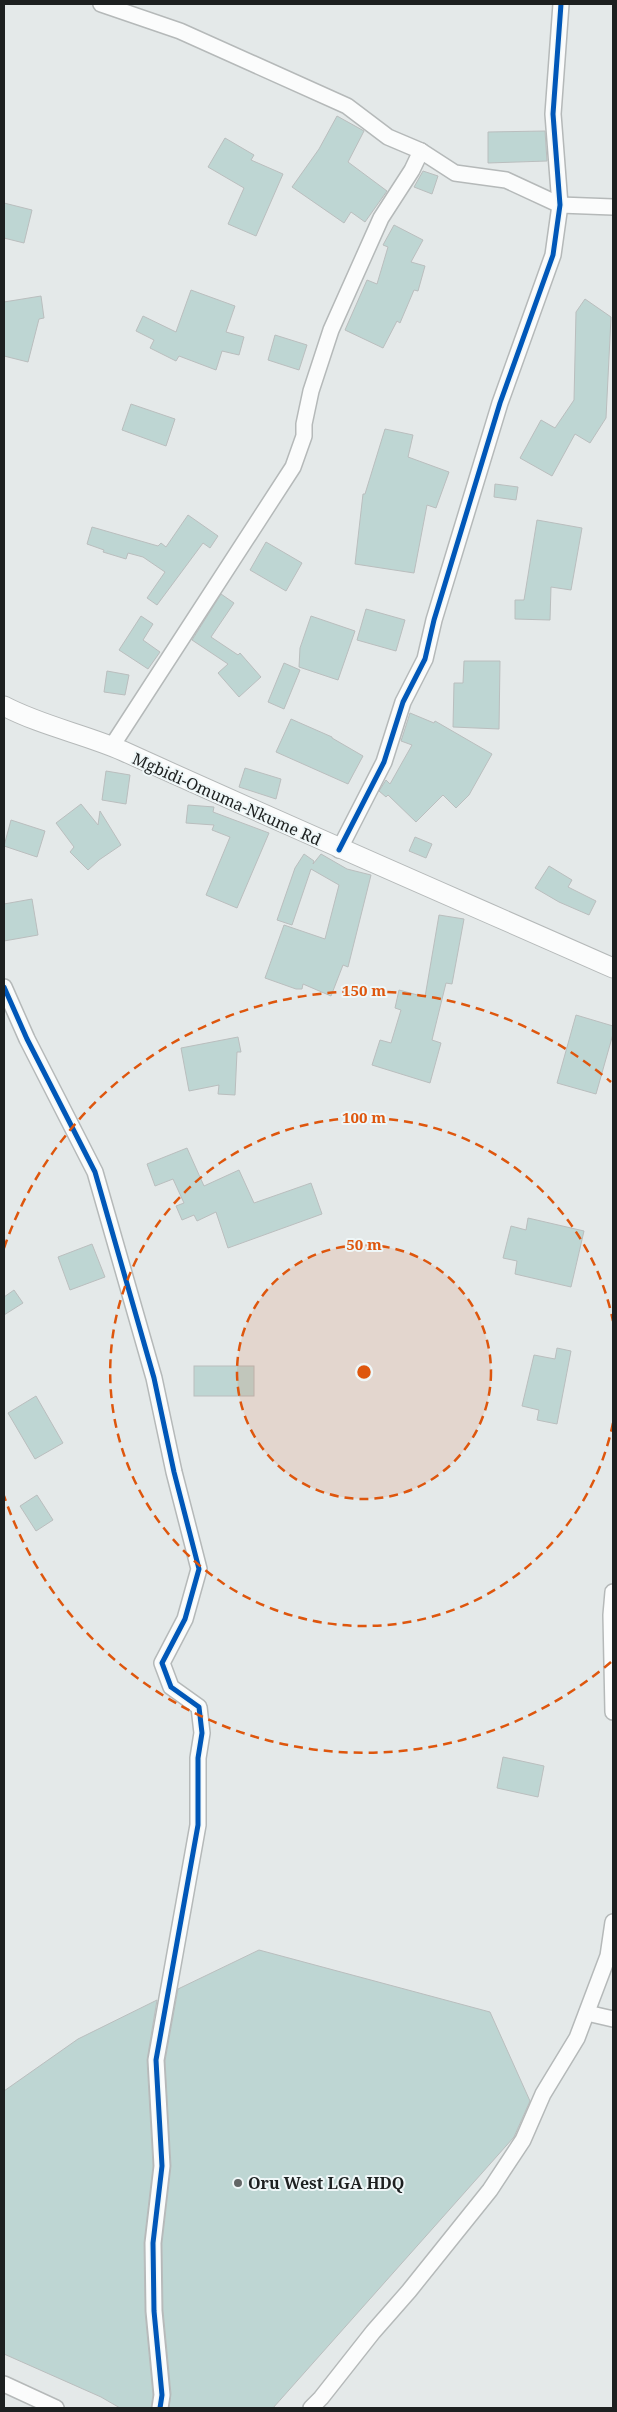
<svg xmlns="http://www.w3.org/2000/svg" width="617" height="2412" font-family="'Noto Serif',serif">
<style>
.building{fill:#bed6d3;stroke:#babebe}
.lines{fill:none;stroke-linecap:round;stroke-linejoin:round}
.minor-casing{stroke:#b5b9b9;stroke-width:18}
.tertiary-casing{stroke:#b5b9b9;stroke-width:21}
.minor{stroke:#fbfcfc;stroke-width:15}
.tertiary{stroke:#fbfcfc;stroke-width:19}
.cycleway-casing{stroke:#eff7f8;stroke-width:8}
.cycleway{stroke:#0057b8;stroke-width:5}
.ring{fill:none;stroke:#de560d;stroke-width:2.5;stroke-dasharray:9 6}
.poi-dot{fill:#636666;stroke:#eff7f8;stroke-width:2}
.labels{text-anchor:middle;stroke-width:4;stroke-linejoin:round;paint-order:stroke}
.street-label{font-size:16px;fill:#1d2020;stroke:#eff7f8}
.poi-label{font-size:16px;font-weight:bold;fill:#1d2020;stroke:#eff7f8;text-anchor:start}
.centre{fill:#de560d;stroke:#eff7f8;stroke-width:2.5}
.ring-label{font-size:15px;text-anchor:middle;font-weight:bold;fill:#de560d;stroke:#eff7f8;stroke-width:4;stroke-linejoin:round;paint-order:stroke}
</style>
<rect width="100%" height="100%" fill="#e4e9e9"/>
<g class="building">
<path d="M337,116L364,131L348,162L387,191L365,222L351,212L344,223L292,187L319,149Z"/>
<path d="M545,131L547,161L488,163V132Z"/>
<path d="M225,138L254,155L251,160L283,174L256,236L228,224L244,188L208,167Z"/>
<path d="M423,171L438,176L432,194L414,187Z"/>
<path d="M4,203L32,210L24,243L4,238Z"/>
<path d="M394,225L423,240L411,262L425,266L418,291L414,290L400,323L397,321L383,348L345,330L367,280L377,284L388,247L383,245Z"/>
<path d="M191,290L235,306L226,332L244,337L239,355L222,351L216,370L179,356L176,361L150,348L154,340L136,331L143,316L176,332Z"/>
<path d="M41,296L44,318L39,319L28,362L4,356V302Z"/>
<path d="M585,299L611,317L606,418L590,443L575,434L552,476L520,458L541,420L555,428L574,400L576,312Z"/>
<path d="M275,335L307,345L299,370L268,360Z"/>
<path d="M131,404L175,419L166,446L122,430Z"/>
<path d="M385,429L413,435L408,457L449,472L436,508L427,505L414,573L355,564L363,494H365Z"/>
<path d="M495,484L518,487L516,500L494,497Z"/>
<path d="M188,515L218,536L210,548L203,543L157,605L147,598L165,572L143,557L128,553L126,559L103,552L104,550L87,544L92,527L158,546L161,543L166,547Z"/>
<path d="M537,520L582,528L571,590L551,587L550,620L515,619V600H524Z"/>
<path d="M266,542L302,563L286,591L250,570Z"/>
<path d="M221,594L234,603L211,637L238,655L240,653L261,677L239,697L218,673L228,664L192,640Z"/>
<path d="M366,609L405,620L396,651L357,640Z"/>
<path d="M141,616L153,624L143,640L160,652L148,669L119,650Z"/>
<path d="M311,616L355,631L338,680L299,667L300,648Z"/>
<path d="M464,661H500L499,729L453,727L454,683H463Z"/>
<path d="M284,663L300,670L284,709L268,702Z"/>
<path d="M107,671L129,675L125,695L104,692Z"/>
<path d="M410,713L434,723L435,721L492,754L469,795L456,808L443,795L416,822L388,795L386,797L379,791L386,780L390,784L412,745L401,741Z"/>
<path d="M291,719L332,737V738L363,756L348,784L276,752Z"/>
<path d="M245,768L281,779L276,799L239,787Z"/>
<path d="M106,771L130,775L126,804L102,800Z"/>
<path d="M81,804L98,825L100,811L121,845L99,860L88,870L70,852L74,847L56,823Z"/>
<path d="M188,805L214,807L213,812L269,833L237,908L206,895L230,837L212,830L214,825L186,823Z"/>
<path d="M11,820L45,831L37,857L4,846Z"/>
<path d="M415,837L432,844L426,858L409,851Z"/>
<path d="M304,854L314,861L313,864L321,854L347,869L371,875L348,967L343,965L331,996L303,984L302,989H296L265,978L284,925L325,939L339,885L311,869L292,925L277,920L295,868Z"/>
<path d="M549,866L572,880L568,887L596,901L589,915L559,902L535,888Z"/>
<path d="M32,899L38,935L4,941V904Z"/>
<path d="M439,915L464,919L452,984L446,983L432,1040L441,1043L430,1083L372,1065L380,1040L391,1043L401,1010L395,1008L399,990L425,997Z"/>
<path d="M576,1015L613,1026V1034L596,1094L557,1083Z"/>
<path d="M238,1037L241,1052H237L235,1095L218,1094L219,1085L189,1091L181,1048Z"/>
<path d="M187,1148L204,1186L239,1170L254,1203L311,1183L322,1214L228,1248L216,1212L197,1221L194,1215L182,1220L176,1206L184,1203L173,1179L155,1186L147,1164Z"/>
<path d="M528,1218L584,1231L571,1287L515,1274L517,1261L503,1258L511,1226L526,1230Z"/>
<path d="M92,1244L105,1277L70,1290L58,1257Z"/>
<path d="M14,1290L23,1303L4,1315V1297Z"/>
<path d="M557,1348L571,1351L557,1424L537,1420L539,1410L522,1406L534,1355L555,1359Z"/>
<rect x="194" y="1366" width="60" height="30"/>
<path d="M36,1396L63,1443L35,1459L8,1413Z"/>
<path d="M37,1495L53,1520L36,1531L20,1506Z"/>
<path d="M503,1757L544,1766L538,1797L497,1788Z"/>
<path d="M259,1950L490,2012L530,2101L514,2137L273,2408H169L171,2394L163,2310L162,2243L171,2166L165,2061L178,1989Z"/>
<path d="M157,2000L147,2060L153,2166L144,2243L145,2312L153,2395L151,2408H120L101,2397L4,2354V2091L78,2039Z"/>
</g>
<g class="lines">
<defs>
<g id="minor">
<path d="M101,4L180,31L347,106L388,137L421,151L455,173L506,180L560,205L613,207"/>
<path d="M112,746L293,467L304,436V424L311,391L331,330L381,218L412,170L421,151"/>
<path d="M339,850L384,762L403,702L425,659L434,620L500,403L553,255L560,205L553,114L561,4"/>
<path d="M4,987L27,1039L95,1172L154,1378L174,1472L199,1569L185,1619L162,1663L171,1687L199,1707L202,1733L198,1758V1825L156,2060L162,2166L153,2243L154,2311L162,2395L160,2408"/>
<path d="M613,1592L611,1615L613,1712"/>
<path d="M587,2013L613,2019"/>
<path d="M4,2384L56,2408"/>
<path d="M311,2408L321,2398L373,2332L409,2291L490,2190L523,2140L543,2094L577,2038L608,1956L613,1922"/>
</g>
<path id="tertiary" d="M4,706C42,726 84,734 123,751C286,825 450,896 613,968"/>
</defs>
<use href="#minor" class="minor-casing"/>
<use href="#tertiary" class="tertiary-casing"/>
<use href="#minor" class="minor"/>
<use href="#tertiary" class="tertiary"/>
<defs>
<g id="cycleway">
<path d="M339,850L384,762L403,702L425,659L434,620L500,403L553,255L560,205L553,114L561,4"/>
<path d="M4,987L27,1039L95,1172L154,1378L174,1472L199,1569L185,1619L162,1663L171,1687L199,1707L202,1733L198,1758V1825L156,2060L162,2166L153,2243L154,2311L162,2395L160,2408"/>
</g>
</defs>
<use href="#cycleway" class="cycleway-casing"/>
<use href="#cycleway" class="cycleway"/>
</g>
<circle cx="364" cy="1372" r="127" fill="#de560d" fill-opacity=".12"/>
<g class="ring">
<circle cx="364" cy="1372" r="127"/>
<path d="M613 1423A254 254 0 1 1 613 1321"/>
<path d="M611 1662A381 381 0 0 1 4 1496M4 1248A381 381 0 0 1 611 1082"/>
</g>
<circle class="poi-dot" cx="238" cy="2183" r="5"/>
<g class="labels">
<g class="street-label">
<text transform="translate(227 799) rotate(24)" y="6">Mgbidi-Omuma-Nkume Rd</text>
</g>
<g class="poi-label">
<text x="248" y="2189">Oru West LGA HDQ</text>
</g>
</g>
<circle cx="364" cy="1372" r="8" class="centre"/>
<g class="ring-label">
<text x="364" y="996">150 m</text>
<text x="364" y="1123">100 m</text>
<text x="364" y="1250">50 m</text>
</g>
<rect width="617" height="2412" fill="none" stroke="#1d2020" stroke-width="10"/>
</svg>
